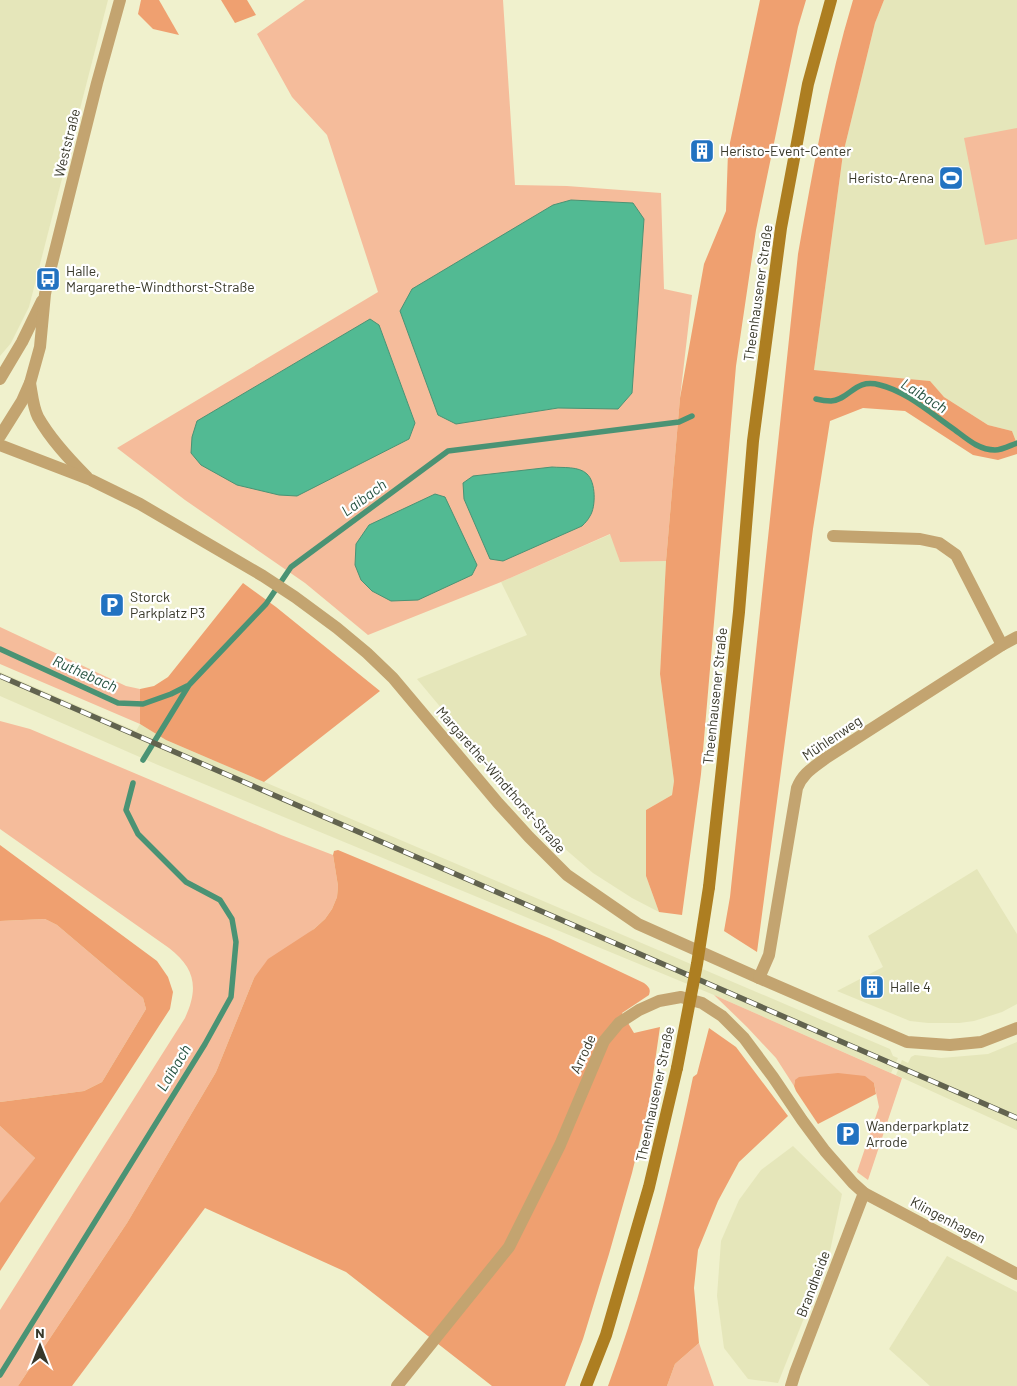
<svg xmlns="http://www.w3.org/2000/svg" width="1017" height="1386" font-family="Barlow,sans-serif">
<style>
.built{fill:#e5e6ba}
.green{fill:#f5bc9b;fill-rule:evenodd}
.forest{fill:#efa070}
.water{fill:#52ba93;stroke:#4a9374}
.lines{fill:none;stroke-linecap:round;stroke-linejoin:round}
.stream{stroke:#4a9374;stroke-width:5.5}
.street{stroke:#c3a470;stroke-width:12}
.secondary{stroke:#ad7e21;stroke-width:12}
.rail-casing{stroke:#62634f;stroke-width:5.5}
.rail{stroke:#fff;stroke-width:4;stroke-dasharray:11;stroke-linecap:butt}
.secondary-bridge{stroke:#ad7e21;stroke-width:12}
.labels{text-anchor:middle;stroke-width:4.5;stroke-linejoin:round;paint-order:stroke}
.street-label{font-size:14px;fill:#38382a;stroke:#fff}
.poi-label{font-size:14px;fill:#38382a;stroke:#fff;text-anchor:start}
.water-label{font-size:15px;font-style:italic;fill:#275342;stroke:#fff}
</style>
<rect width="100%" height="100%" fill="#f0f1cd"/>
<g class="built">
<path d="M0,0H108L29,307L11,343L0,356Z"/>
<path d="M884,0H1017V444L1012,431L988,425L944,397L929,381L814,370L843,154L875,23Z"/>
<path d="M611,534L620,562L666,561L660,674L674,781L672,795L646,810V876L659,912L632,898L593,873L564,848L528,812L417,679L527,635L501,582Z"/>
<path d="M0,672L136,731L140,724L166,740L890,1049L893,1056L898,1058L891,1073L714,995L158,765L0,696Z"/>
<path d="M977,869L1017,934V1004L1002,1012L974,1021L959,1023H928L910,1021L837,991L883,967L868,936Z"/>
<path d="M1017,1042V1130L896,1075L902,1060L908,1063L911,1057L915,1055L941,1058L988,1054Z"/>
<path d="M793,1146L842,1194L829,1256L778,1383L748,1379L724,1348L717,1296L721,1241L739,1200L761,1170Z"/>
<path d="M947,1256L1017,1292V1386H930L889,1349Z"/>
</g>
<g class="green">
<path d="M305,0H503L515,185L567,186L661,193L664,289L692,295L680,398L666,561L620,562L610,534L501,582L368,635L305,583L185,500L117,448L378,292L327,135L292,97L257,34ZM379,325L415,423L409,439ZM632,393L618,408H558L456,424Z"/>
<path d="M1017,128V239L985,245L964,138Z"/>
<path d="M0,627L126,686L140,689V724L0,664Z"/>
<path d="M0,721L30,729L281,835L333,855L338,886L337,897L332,909L325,919L314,929L254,978L216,1072L127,1223L18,1386H0V1310L185,1018C199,988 195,968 169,948L0,829Z"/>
<path d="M45,919L57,925L143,998L146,1009L102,1082L84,1091L0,1102V921Z"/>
<path d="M714,995L902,1078L868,1180L857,1172L879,1107L874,1083L795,1080L794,1086L776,1058L747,1027Z"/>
<path d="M0,1126L35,1158L0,1207Z"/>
<path d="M699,1343L714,1386H667L675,1364Z"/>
</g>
<g class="forest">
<path d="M141,0H159L179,35L153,29L138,14Z"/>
<path d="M221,0H247L256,15L235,23Z"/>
<path d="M760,0H806L798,27L756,230L736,366L701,774L682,915L659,912L646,876V810L672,795L674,781L660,674L666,561L680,398L704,264L726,211L728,152Z"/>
<path d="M853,0H884L875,23L843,154L814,370L930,381L944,397L988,425L1012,431L1017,444V454L998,460L973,455L905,411L863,408L830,421L813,529L757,952L724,931L730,897L798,254C813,169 828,83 853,0Z"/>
<path d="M243,583L276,607L380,691L264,782L166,740L140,724V689L154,686L168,677Z"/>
<path d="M0,845L157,961L168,977L173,992L170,1009L0,1271V1203L35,1158L0,1126V1102L84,1091L102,1082L146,1009L143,998L57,925L45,919L0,921Z"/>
<path d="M338,850L549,938L644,983C649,987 651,989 649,995L622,1013L634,1033L660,1027L649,1103L632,1173L609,1254L583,1339L565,1386H492L346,1272L205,1208L72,1386H18L127,1223L216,1072L254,978L268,959L314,929L325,919L332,909L337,897L338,886L333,855L334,851Z"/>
<path d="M709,1028L736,1047L788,1116L739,1162L718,1201L698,1250L694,1288L699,1343L675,1364L667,1386H608C645,1285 671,1182 693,1077L697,1074Z"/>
<path d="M838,1073L865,1076L874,1083L876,1094L818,1124L796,1091L794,1086L795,1080L799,1077Z"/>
</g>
<g class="water">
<path d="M571,200L633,203L644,219L632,393L618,409L558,408L456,424L438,415L400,311L412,289L553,205Z"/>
<path d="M370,319L379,325L415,423L409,439L297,496L279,495L237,485L201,465L191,453L192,437L197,421Z"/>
<path d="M552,467C563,468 579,466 587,474C596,482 596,507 590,516C588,520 585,523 582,526L503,561L490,559L464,499L463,483L473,476Z"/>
<path d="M435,494L445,497L477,565L472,575L418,600L391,601L372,591L361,580L355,565L356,544L369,525Z"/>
</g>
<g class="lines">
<g class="stream">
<path d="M816,399C820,400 826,401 831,401C851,399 854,378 880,385C906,391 933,415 955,430C967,439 979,450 995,450C1002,450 1011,445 1017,443"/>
<path d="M0,649L118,703L143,704L171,694L187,686"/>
<path d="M143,760L189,685L266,604L291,567L448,451L679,422L692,416"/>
<path d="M0,1375L205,1044L231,997L236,942L232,919L220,900L186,882L138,834L126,810L133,783"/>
</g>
<g class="street">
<path d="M0,379L22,342L42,301"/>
<path d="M30,383C32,394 33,407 38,417C51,440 69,459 87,477"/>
<path d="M0,436L22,401L30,383L40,347L45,294L48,279L97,83L120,0"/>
<path d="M0,445L91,480L140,504L263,576L295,597L337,628L367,653L393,678L498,803L529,837L567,875L638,924L759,978L907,1042L950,1045L981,1042L1017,1028"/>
<path d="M833,536L920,539L939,543L956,555L1002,645"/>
<path d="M759,978L769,955L797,788C803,773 813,768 826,758L1002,645L1017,637"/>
<path d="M397,1386L509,1247L560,1145L604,1041L619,1023L639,1010L659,1001L681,997L702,1003L722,1016L744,1038L773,1077L802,1120L825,1151L853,1183L864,1193L1017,1274"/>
<path d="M791,1386L795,1373L864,1193"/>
</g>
<g class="secondary">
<path d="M709,887L739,612L753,441L781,228L808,84L831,0"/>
<path d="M586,1386L606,1335L649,1187L677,1068"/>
</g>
<defs>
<path id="rail" d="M0,676L1017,1118"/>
</defs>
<use href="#rail" class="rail-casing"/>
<use href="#rail" class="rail"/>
<path class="secondary-bridge" d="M677,1068L697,964L709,887"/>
</g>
<defs>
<symbol id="building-square" viewBox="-11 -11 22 22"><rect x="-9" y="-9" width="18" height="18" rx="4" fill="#2272c1" stroke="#fff"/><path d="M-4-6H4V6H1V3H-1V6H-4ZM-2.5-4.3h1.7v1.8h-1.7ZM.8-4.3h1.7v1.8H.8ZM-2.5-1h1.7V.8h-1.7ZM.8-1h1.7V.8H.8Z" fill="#fff"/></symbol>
<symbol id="stadium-square" viewBox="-11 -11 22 22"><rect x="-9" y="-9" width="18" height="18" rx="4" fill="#2272c1" stroke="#fff"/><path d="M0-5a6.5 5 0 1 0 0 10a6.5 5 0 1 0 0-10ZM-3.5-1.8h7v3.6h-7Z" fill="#fff"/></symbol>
<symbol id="bus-square" viewBox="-11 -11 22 22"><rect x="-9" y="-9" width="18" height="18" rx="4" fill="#2272c1" stroke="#fff"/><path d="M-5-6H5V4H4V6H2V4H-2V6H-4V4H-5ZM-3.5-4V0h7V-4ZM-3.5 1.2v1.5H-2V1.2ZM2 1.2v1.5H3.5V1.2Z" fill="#fff"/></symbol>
<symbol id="parking-square" viewBox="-11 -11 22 22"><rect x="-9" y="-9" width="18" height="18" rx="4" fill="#2272c1" stroke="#fff"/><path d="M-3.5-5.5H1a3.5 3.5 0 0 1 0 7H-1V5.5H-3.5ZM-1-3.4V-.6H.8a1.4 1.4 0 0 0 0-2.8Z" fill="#fff"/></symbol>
</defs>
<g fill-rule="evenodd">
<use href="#building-square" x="688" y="137" width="28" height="28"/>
<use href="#stadium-square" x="937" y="164" width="28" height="28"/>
<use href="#bus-square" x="34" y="265" width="28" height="28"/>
<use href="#parking-square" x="98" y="591" width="28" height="28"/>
<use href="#building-square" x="858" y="973" width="28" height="28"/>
<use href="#parking-square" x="834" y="1120" width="28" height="28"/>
</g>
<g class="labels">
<g class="street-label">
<text transform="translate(67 143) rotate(-76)" y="5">Weststraße</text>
<text transform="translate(758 293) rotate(-82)" y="5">Theenhausener Straße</text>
<text transform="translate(715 696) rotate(-84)" y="5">Theenhausener Straße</text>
<text transform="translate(832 738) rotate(-34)" y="5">Mühlenweg</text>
<text transform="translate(501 780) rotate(49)" y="5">Margarethe-Windthorst-Straße</text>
<text transform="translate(583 1054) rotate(-65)" y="5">Arrode</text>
<text transform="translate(655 1094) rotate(-78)" y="5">Theenhausener Straße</text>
<text transform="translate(948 1220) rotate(28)" y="5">Klingenhagen</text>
<text transform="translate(813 1284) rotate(-69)" y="5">Brandheide</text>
</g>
<g class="poi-label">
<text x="720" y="156">Heristo-Event-Center</text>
<text x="934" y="183" text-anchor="end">Heristo-Arena</text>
<text x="66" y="276">Halle,<tspan x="66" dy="16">Margarethe-Windthorst-Straße</tspan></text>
<text x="130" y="602">Storck<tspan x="130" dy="16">Parkplatz P3</tspan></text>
<text x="890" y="992">Halle 4</text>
<text x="866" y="1131">Wanderparkplatz<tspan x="866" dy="16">Arrode</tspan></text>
</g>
<g class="water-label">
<text transform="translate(924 396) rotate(32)" y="5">Laibach</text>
<text transform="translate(364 498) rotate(-36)" y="5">Laibach</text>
<text transform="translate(85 674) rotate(24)" y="5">Ruthebach</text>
<text transform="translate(174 1068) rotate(-59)" y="5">Laibach</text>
</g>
</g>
<g transform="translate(40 1346)" stroke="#ffffff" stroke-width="4" paint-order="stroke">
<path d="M0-4L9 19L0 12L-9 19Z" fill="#38382a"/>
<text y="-8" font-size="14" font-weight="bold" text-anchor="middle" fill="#38382a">N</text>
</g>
</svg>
